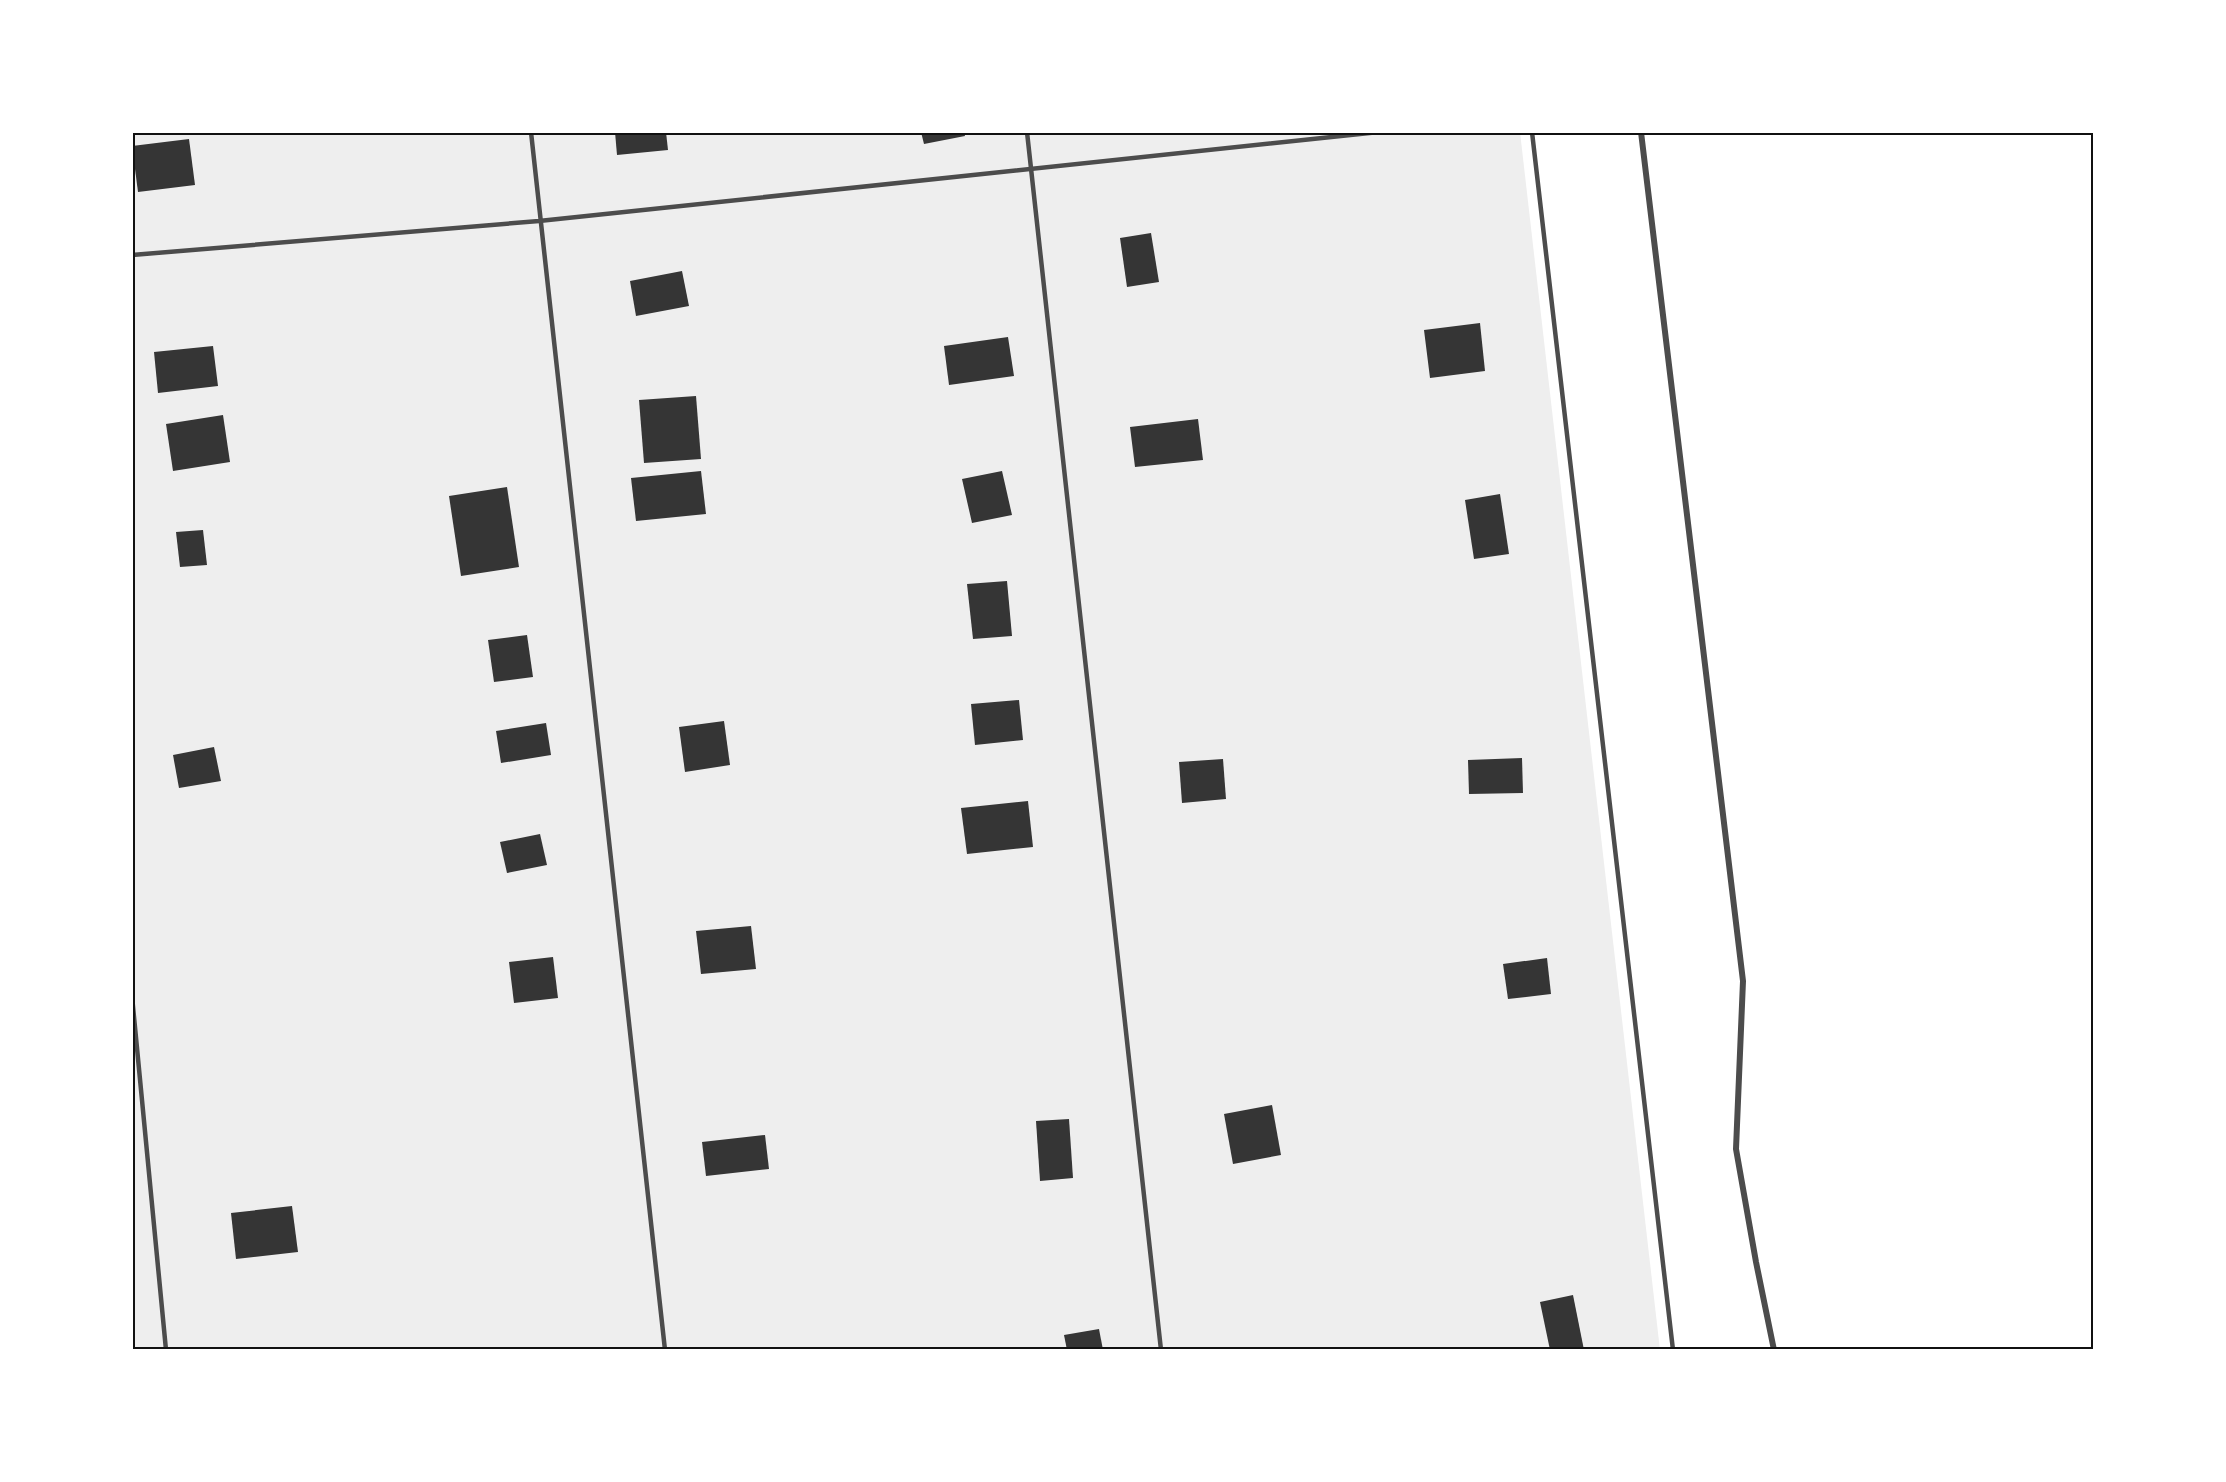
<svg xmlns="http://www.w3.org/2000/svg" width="2226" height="1482" font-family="Georgia,serif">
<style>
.green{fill:#eee}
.building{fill:#353535}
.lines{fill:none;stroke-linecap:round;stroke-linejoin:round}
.service{stroke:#4c4c4c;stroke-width:4.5}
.minor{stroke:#4c4c4c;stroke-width:6}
.neatline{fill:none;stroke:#111;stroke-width:2}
</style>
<rect width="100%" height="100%" fill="#fff"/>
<path class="green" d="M132,132H1520L1660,1350H132Z"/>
<g class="building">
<path d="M615,132H666L668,150L617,155Z"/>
<path d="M921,132H964L965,136L924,144Z"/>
<path d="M189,139L195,185L138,192L132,146Z"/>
<path d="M1151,233L1159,282L1127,287L1120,238Z"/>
<path d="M682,271L689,306L636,316L630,281Z"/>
<path d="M1480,323L1485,371L1430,378L1424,330Z"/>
<path d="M1008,337L1014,376L949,385L944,346Z"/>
<path d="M213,346L218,386L158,393L154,352Z"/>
<path d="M696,396L701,459L644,463L639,400Z"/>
<path d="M223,415L230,462L173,471L166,424Z"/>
<path d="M1198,419L1203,460L1135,467L1130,427Z"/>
<path d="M701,471L706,514L636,521L631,478Z"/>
<path d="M1002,471L1012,515L972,523L962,479Z"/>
<path d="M507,487L519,567L461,576L449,496Z"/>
<path d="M1500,494L1509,554L1474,559L1465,500Z"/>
<path d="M203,530L207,565L180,567L176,532Z"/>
<path d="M1007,581L1012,636L973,639L967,584Z"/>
<path d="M527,635L533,677L494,682L488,640Z"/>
<path d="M1019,700L1023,740L975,745L971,704Z"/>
<path d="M724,721L730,765L685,772L679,727Z"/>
<path d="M546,723L551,755L501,763L496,731Z"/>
<path d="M214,747L221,781L179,788L173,755Z"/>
<path d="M1522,758L1523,793L1469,794L1468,760Z"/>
<path d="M1223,759L1226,799L1182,803L1179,762Z"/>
<path d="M1028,801L1033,847L967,854L961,808Z"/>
<path d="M540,834L547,865L507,873L500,842Z"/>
<path d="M751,926L756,969L701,974L696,931Z"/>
<path d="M553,957L558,998L514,1003L509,962Z"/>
<path d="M1547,958L1551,994L1508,999L1503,964Z"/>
<path d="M1272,1105L1281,1155L1233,1164L1224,1114Z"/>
<path d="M1069,1119L1073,1178L1040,1181L1036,1121Z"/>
<path d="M765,1135L769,1169L706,1176L702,1142Z"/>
<path d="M292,1206L298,1252L236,1259L231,1213Z"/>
<path d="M1573,1295L1584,1350H1550L1540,1302Z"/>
<path d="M1099,1329L1103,1350H1067L1064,1335Z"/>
</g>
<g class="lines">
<g class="service">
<path d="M531,132L665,1350"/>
<path d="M1027,132L1161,1350"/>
<path d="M1532,132L1673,1350"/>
<path d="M132,255L539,221L1379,132"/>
<path d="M132,996L166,1350"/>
</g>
<path class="minor" d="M1641,132L1743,981L1736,1149L1756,1262L1774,1350"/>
</g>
<rect width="2226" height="1482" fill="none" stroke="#ffffff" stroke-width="267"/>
<rect x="134" y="134" width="1958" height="1214" class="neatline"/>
</svg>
